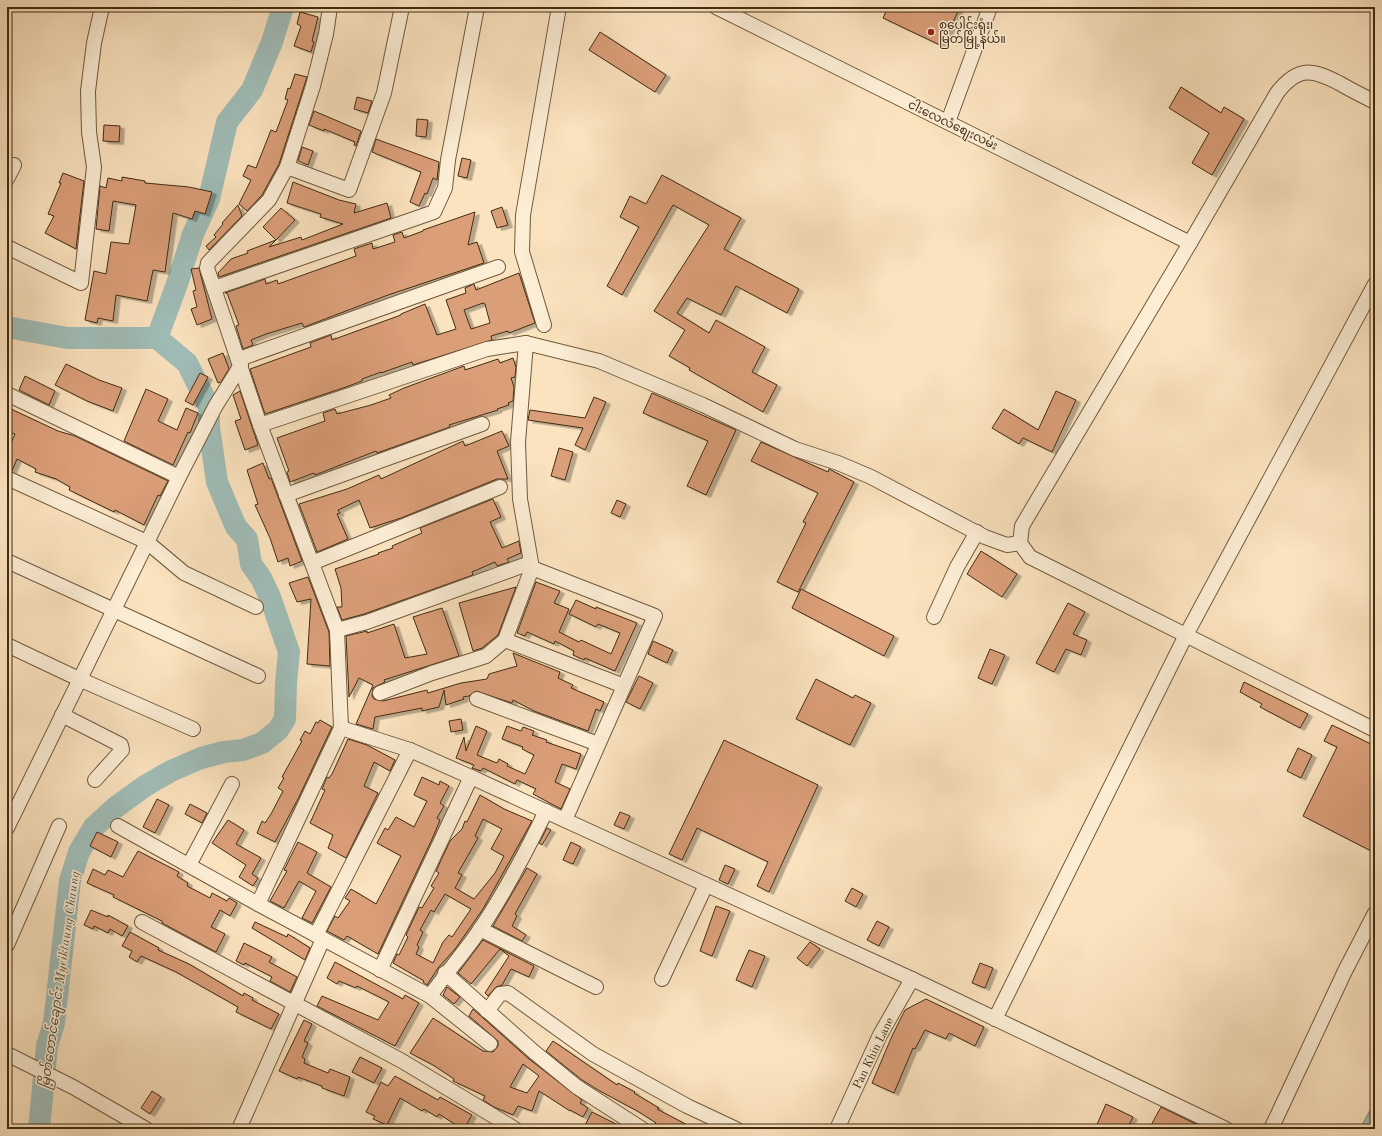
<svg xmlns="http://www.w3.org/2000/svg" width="1382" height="1136" font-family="'Old Standard TT','Noto Sans Myanmar',serif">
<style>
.water{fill:#a0bdb8;stroke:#7a8375}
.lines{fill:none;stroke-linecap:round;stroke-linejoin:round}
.river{stroke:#a0bdb8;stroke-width:22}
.building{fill:#da9e79;stroke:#412c11;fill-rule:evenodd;filter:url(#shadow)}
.minor-casing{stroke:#705a3c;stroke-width:16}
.minor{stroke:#fcedd5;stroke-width:14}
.poi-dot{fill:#8f2418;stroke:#fcedd5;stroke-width:1.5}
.labels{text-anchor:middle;stroke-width:3;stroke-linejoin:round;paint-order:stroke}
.poi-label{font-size:12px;fill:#412c11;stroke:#fcedd5;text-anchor:start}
.street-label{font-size:12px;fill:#412c11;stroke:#fcedd5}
.water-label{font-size:13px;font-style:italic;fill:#59503b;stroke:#fcedd5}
</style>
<defs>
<filter id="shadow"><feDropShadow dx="4.5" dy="2.5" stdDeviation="0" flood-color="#0004"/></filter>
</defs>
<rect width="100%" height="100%" fill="#fbe3bf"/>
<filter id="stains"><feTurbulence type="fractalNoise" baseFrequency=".005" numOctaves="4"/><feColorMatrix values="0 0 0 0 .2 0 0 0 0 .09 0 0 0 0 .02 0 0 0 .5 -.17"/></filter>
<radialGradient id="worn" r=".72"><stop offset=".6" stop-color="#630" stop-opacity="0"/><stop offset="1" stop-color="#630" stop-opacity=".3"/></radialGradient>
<path class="water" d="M1375,1101V1129H1360Z"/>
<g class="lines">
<g class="river">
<path d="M7,327L67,338H157"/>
<path d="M39,1129L47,1046L54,1023L70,881L79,852L94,827L116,807L145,786L171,771L201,758L224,752L243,750L262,743L278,730L285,719L286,683L289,652L270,597L261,578L251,564L247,539L236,527L217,482L209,427V407L187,363L157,338L177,284L193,234L209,199L227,122L252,90L272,42L283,7"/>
</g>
</g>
<g class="building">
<path d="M888,7H960L942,46L883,18Z"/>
<path d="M300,12L318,17L312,41L314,42L311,52L294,46L301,26L297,24Z"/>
<path d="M600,32L666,75L655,92L589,50Z"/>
<path d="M295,74L307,77L279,164L262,195L247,211L239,204L251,180L243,176L248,165L256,168L271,130L276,132L288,100L285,99L288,88L290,89Z"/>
<path d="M1181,87L1221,113L1224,107L1244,119L1212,175L1192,163L1209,133L1169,108Z"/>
<path d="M357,97L372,101L368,113L354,109Z"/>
<path d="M314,111L361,131L356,146L354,145L355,142L324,129V131L309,125Z"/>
<path d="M417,119L428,120L426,137L416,136Z"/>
<path d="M104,125L120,126L119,142L103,141Z"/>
<path d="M376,139L439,162L437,180L433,178L427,194L425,193L419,206L410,202L421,172L372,152Z"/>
<path d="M302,147L313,151L308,165L298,161Z"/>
<path d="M462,158L471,160L467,178L458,176Z"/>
<path d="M63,173L84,181L76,249L45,233L54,216L48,214L61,183H59Z"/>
<path d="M662,175L741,218L724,249L799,289L787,313L736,286L721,315L687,298L677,313L709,333L716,320L765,347L752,372L777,385L763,412L689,370L690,368L669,356L685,330L654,311L709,225L673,205L622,295L607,286L639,227L620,217L630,196L646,204Z"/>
<path d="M122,177L145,181V183L189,187L212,192L205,214L195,211L192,219L173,213L165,272L153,270L147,301L116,295L113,321L98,318L97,323L85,320L94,271L106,274L111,242L129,244L136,205L113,201L109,231L96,229L100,186L106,188L108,178L122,181Z"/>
<path d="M293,182L339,200L356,204L354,213L387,203L391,218L219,277L218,273L231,259L248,253L247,251L276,240L269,247L301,237L302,240L343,224L320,217L321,214L287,203Z"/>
<path d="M238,205L242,216L209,250L206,246L216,237L214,235L223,224L222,223Z"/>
<path d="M502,207L508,225L497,228L491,211Z"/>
<path d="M281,208L295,220L276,240L263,227Z"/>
<path d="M475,212L468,245L477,242L484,263L388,295L304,327L302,323L266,334L251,340L253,345L243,349L236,326L239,325L227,293H225L265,279L266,284L277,280L278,284L356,256L354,249L372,243L373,249L395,242L393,235L402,232L404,238L423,231V230Z"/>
<path d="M199,268L212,319L197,325L191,309L197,307L193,291L196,290L191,269Z"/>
<path d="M519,273L535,323L509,333L508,331L491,336L492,340L413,365L412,362L381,373V372L362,379V381L346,387L265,414L250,369L311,347L310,343L331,335L332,340L401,315V314L425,304L437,335L456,329L446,300L466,293L465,288L474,284L476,290ZM483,303L485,304L490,323L471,329L464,310Z"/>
<path d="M223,353L229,369L221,382L218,383L208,359Z"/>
<path d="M513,358L516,367L515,377L511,378L514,387L513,401L508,403L509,405L497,409L498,410L449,425L450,427L377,453L376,451L315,475L314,473L290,482L287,472L289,471L277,438L325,421L323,413L335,409L337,414L371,405L391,398L389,395L404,388L464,366L465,370L498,359L500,363Z"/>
<path d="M66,364L99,380L122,388L113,411L87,401L55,385Z"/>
<path d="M200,373L208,377L193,405L185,401Z"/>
<path d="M25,376L55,391L49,405L19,390Z"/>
<path d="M146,389L168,399L158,421L177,430L186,408L198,413L190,433L188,432L173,465L124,441Z"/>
<path d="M240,391L258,445L245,450L235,421L241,419L233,395Z"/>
<path d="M1056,391L1076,400L1052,452L1023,438L1019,444L992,428L1004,409L1038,430Z"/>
<path d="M652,393L736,430L706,495L687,486L708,441L643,413Z"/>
<path d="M594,397L606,402L585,450L575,445L583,428L528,420L530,410L585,418Z"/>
<path d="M11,409L58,431L75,436L168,481L160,496L158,495L144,525L115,510L114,512L69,490L70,487L56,479L35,472L36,469L17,459L12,471L7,470V452L15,434L7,431V419Z"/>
<path d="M502,431L509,446L497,451L508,479H497L401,518L370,528L359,500L338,510L340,513L337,514L348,539L317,552L299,504L347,489L379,475L381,479L463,441L465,446Z"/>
<path d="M761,442L828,472L829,469L854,482L798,592L777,582L806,523L803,522L818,493L751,461Z"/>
<path d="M559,448L573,452L565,480L551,476Z"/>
<path d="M263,463L269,479L271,478L302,561L290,566L288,558L278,562L270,538L255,505L258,504L247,470Z"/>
<path d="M493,499L501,517L490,522L502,548L519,541L521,553L507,559L509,562L497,566L495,562L472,572L473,575L364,614L342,620L337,607H342L341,588L335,569L379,554L378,553L393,548L392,546L422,533L420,528Z"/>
<path d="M617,500L626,504L620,517L611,513Z"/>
<path d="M981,551L1017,574L1002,597L967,574Z"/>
<path d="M308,577L329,632L330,666L307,664L311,599L297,602L289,583Z"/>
<path d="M536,582L560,591L554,603L569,609L559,632L579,642L581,640L611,654L620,633L598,624L596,627L569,614L576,600L596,609V607L637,623L615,671L585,658L584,660L573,655L574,651L555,641L554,644L527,632L525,636L517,633Z"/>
<path d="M516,587L498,635L482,648L473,651L459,603Z"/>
<path d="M801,589L894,636L884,656L792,608Z"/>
<path d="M1068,603L1085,612L1073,634L1087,640L1081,655L1066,649L1054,672L1036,663Z"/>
<path d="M442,608L459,656L384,680L385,682L373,688L372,696L374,699L383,701L427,690L428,693L461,683L487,679L489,674L517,666L513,653L560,672L558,678L573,685L571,688L604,702L600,711L596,709L588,731L534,711L513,700L512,703L476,691L469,696L463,697L464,699L446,705L444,690L439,707L422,711V708L375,717L373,729L356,724L373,685L359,678L349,697L346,636L367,631V633L394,624L405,658L427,654L413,617Z"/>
<path d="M653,641L673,650L667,663L648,654Z"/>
<path d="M990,649L1005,655L992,684L978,678Z"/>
<path d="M639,676L653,683L640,709L626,702Z"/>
<path d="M816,679L853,698L855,695L871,703L850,745L796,719Z"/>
<path d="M1244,682L1308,714L1300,728L1260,707L1262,704L1240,692Z"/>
<path d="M461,719L463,730L451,732L449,721Z"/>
<path d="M320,720L332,727L298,799L275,842L257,833L262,821L265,823L271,814L283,791L278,788L284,778L282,777L302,741L300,740L305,731L310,734L316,722L318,723Z"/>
<path d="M1332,725L1375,746V853L1303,816L1337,747L1324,741Z"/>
<path d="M476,726L487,731L477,755L497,763L499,759L508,764L507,766L525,774L534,755L522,749L523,747L502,739L507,726L521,731L523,727L534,731L532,735L547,740L546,742L581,754L576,769L562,764L555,782L570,789L561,809L533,794L536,789L517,780L515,784L483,768L481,771L472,768L474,765L456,758L464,737L466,751Z"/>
<path d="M348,739L367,745L395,760L390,771L374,762L364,786L378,793L346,858L328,848L333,835L310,823L325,790L322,789L327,777L329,778L332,774Z"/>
<path d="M724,740L818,785L769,892L757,886L768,862L697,828L682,860L669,854Z"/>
<path d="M1298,748L1312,755L1301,778L1287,771Z"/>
<path d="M422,777L439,785L440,781L449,786L440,803L444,806L437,818L440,820L433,837L378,954L347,936L344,940L327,931L335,916L338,918L350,901L345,898L351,889L376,904L401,856L377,843L385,828L388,830L396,817L414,827L427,801L414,795Z"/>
<path d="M480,795L504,809L532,821L483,909L455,949L438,968L427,985L423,982L424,981L393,963L397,954L399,955L408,937L406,935L419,907L422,908L434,888L431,886L439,873L436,871L450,841L462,829L465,821L467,822ZM483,819L502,829L491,849L504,856L495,873L474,899L455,888L462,875L458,873L478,838L475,836ZM445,894L471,909L452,937L449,935L443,942L433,963L416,954L419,947L417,945L423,932L420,930L431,910L434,912Z"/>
<path d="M157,799L169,805L155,833L143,827Z"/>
<path d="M190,804L207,813L202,823L185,814Z"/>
<path d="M620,812L630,816L624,829L614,825Z"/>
<path d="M228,820L244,830L236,844L261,858L252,874L258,878L253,886L239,877L246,865L212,843Z"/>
<path d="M547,828L551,830L542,845L539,843Z"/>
<path d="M97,832L118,842L111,857L90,846Z"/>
<path d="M298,842L317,852L307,873L331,887L312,923L302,918L316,891L299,881L284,908L270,901L287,871L284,870Z"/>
<path d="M571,842L581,847L573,864L563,860Z"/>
<path d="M138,851L179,872L177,876L188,883L187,886L210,898L212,893L227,901L229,898L237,903L230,916L220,910L211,927L225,934L216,952L162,923V921L113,897L114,895L87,883L93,869L105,875L108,870L123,877Z"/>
<path d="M725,865L735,869L728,884L719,880Z"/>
<path d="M527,868L537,874L515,914L517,916L512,926L526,935L522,941L493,926Z"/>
<path d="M852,888L863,894L856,907L845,901Z"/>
<path d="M716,906L730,911L712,956L700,951Z"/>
<path d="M91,910L108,917V915L128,926L122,936L110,929L108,933L94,926L93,929L84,925Z"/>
<path d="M877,921L889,927L879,946L867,940Z"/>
<path d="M255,922L287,937L288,934L310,948L305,960L252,928Z"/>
<path d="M130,932L159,948L158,950L189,964L243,996L244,993L253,998L252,1000L279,1014L271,1029L236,1012L238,1007L176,972L141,956L137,962L129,957L132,951L122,946Z"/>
<path d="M483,940L534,966L529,977L511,969L502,985L496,987L488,996L485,993L509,956L500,949L471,984L458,973Z"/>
<path d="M810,942L820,949L807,966L797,958Z"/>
<path d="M244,943L272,957L269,962L297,977L290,992L270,981L272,977L245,963L244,965L236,961Z"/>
<path d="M749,950L765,956L752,987L736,980Z"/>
<path d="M335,962L403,999L405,995L419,1003L395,1046L317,1006L322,996L378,1020L389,1002L357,986L356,988L339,981L337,984L327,978Z"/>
<path d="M980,963L993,968L985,988L972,983Z"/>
<path d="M447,987L460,997L454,1004L443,995Z"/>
<path d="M926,999L984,1027L975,1046L949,1033L946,1039L925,1030L915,1049L913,1048L894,1093L872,1083L892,1036L905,1010Z"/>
<path d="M473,1009L529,1059L582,1100L580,1103L588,1108L583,1117L570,1110V1111L539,1091L532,1111L518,1106L513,1115L494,1107L483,1100L485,1096L453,1081L454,1079L433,1065L410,1053L433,1018L483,1051L493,1052L498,1046V1041L469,1016ZM523,1064L539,1076L527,1093L510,1087Z"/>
<path d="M304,1020L312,1024L304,1041L308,1043L302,1057L305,1059L304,1063L328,1073L330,1069L350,1077L344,1096L322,1088V1086L298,1077L297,1079L279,1071Z"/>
<path d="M553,1041L617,1085L618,1083L635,1092L634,1093L659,1108L657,1109L695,1129H663L655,1125L656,1123L639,1112L598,1090L582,1080L546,1051Z"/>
<path d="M360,1057L382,1068L374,1083L352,1072Z"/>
<path d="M395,1076L438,1100L440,1097L472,1115L464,1129H454L456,1125L439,1114L437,1117L424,1109L422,1111L400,1098L387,1125L373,1119L375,1116L366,1112L381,1082L388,1086Z"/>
<path d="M152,1091L161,1097L150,1114L141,1108Z"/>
<path d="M1106,1104L1133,1117L1127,1129H1095Z"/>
<path d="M1161,1107L1206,1129H1149Z"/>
<path d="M592,1112L626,1129H583Z"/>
</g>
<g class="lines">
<defs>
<g id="minor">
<path d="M716,7L1190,243"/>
<path d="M1375,102C1363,96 1351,90 1339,83C1312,69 1298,66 1277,93L1190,243L1022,526L1020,543L1030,557L1375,730"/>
<path d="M948,122L990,7"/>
<path d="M287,167L349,190L384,93L402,7"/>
<path d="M7,179L14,165"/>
<path d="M7,247L81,283L94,167L89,132L88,91L94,43L102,7"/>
<path d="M214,288L434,212L445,188L448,160L477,7"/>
<path d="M544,325L522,252L523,215L559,7"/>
<path d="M239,359L498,267"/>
<path d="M7,394L179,477"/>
<path d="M260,425L487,349L526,343L599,361L703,405L795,449L838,463L871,477L985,537L1007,545L1020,543"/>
<path d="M7,478L147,542L184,573L256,607"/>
<path d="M286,495L482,424"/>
<path d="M7,561L258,676"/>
<path d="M312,563L500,487"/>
<path d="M532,568L655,616L565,820"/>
<path d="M934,617L957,567L977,532"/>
<path d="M337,630L367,622L530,563"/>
<path d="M505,640L624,686"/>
<path d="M7,645L79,679L193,729"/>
<path d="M380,693L432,673L486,656L505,640L532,568L520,499L518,442L526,343"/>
<path d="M477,699L598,744"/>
<path d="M62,715L121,745L122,750L95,780"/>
<path d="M341,728L410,750L471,777L912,979L1226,1129"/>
<path d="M118,826L258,904L430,996L490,1044"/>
<path d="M7,828L179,477L215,407L241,365"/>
<path d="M189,865L232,784"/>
<path d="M258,904L341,728L337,630L260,425L207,268L208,263L269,200L287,167L313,86L326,34L330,7"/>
<path d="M142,922L402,1061L515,1129"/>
<path d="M480,929L596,987"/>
<path d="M316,935L410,750"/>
<path d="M7,945L59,826"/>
<path d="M380,970L471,777"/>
<path d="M445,973L534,1052L577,1087L642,1129"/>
<path d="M662,979L706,885"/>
<path d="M430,996C446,973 465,952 481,928C506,891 526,852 546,811"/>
<path d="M487,1011L500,994L508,993L593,1054L687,1106L736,1129"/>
<path d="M995,1019L1186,635L1375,284"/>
<path d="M7,1054L73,1087L146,1129"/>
<path d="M239,1129L323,939"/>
<path d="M837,1129L880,1035L912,979"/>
<path d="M1271,1129L1345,971L1375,913"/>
</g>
</defs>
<use href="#minor" class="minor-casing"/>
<use href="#minor" class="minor"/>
</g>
<circle class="poi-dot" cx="931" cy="32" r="4"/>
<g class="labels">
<g class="poi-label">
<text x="939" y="29">စုပေါင်းရုံး၊<tspan x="939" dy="14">မြိတ်မြို့နယ်။</tspan></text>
</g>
<g class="street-label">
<text transform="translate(953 125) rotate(26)" y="4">ငါးလေလံစျေးလမ်း</text>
<text transform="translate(873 1053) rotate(-64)" y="4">Pan Khin Lane</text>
</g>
<g class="water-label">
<text transform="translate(59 980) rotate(-82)" y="5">မြိတ်တောင်ချောင်း Myeiktaung Chaung</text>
</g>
</g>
<rect width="1382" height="1136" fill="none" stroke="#fbe3bf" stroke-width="24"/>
<rect x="8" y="8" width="1366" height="1120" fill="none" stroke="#412c11" stroke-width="2"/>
<rect x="12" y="12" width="1358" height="1112" fill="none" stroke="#412c11"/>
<rect width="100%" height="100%" filter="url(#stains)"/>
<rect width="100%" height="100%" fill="url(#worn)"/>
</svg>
